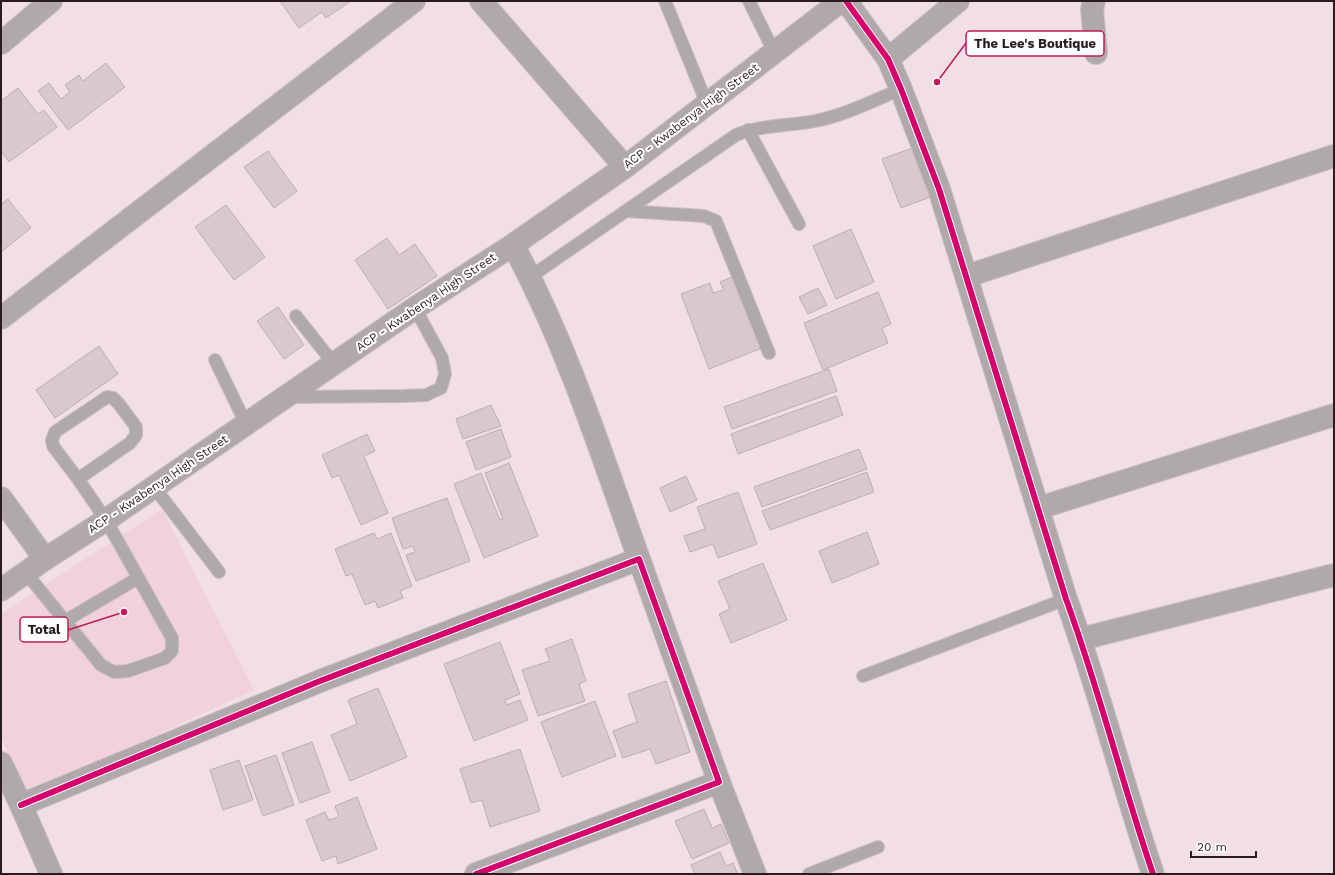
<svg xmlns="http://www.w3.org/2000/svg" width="1335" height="875" font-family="'Work Sans',sans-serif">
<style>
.built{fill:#f1d2dc}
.building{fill:#d7c9ce;stroke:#bcaeb2}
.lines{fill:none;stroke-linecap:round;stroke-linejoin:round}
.lane-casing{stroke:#cbbec2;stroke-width:14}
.street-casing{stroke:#cbbec2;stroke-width:24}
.secondary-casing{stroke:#cbbec2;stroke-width:24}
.lane{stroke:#b0a9ab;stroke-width:12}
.street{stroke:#b0a9ab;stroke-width:22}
.secondary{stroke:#b1a8ab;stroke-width:22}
.cycleway-casing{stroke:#fff;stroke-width:8}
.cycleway{stroke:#d6006c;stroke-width:6}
.labels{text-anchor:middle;stroke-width:4;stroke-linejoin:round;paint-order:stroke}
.street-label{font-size:12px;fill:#281c20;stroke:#fff}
.leader{fill:none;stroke:#c2185b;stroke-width:1.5}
.callout-dot{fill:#c2185b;stroke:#fff;stroke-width:1.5}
.callout{fill:#fff;stroke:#c2185b;stroke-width:1.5}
.callout-label{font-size:13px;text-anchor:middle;font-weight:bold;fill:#281c20}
</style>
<rect width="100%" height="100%" fill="#f1dfe5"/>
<path class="built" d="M162,509L254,690L26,795L1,736V614Z"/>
<g class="building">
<path d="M280,1H351L326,18L322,12L299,28Z"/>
<path d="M106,63L125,87L68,130L38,91L49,83L61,99L70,92L65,85L79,75L83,81Z"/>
<path d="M18,88L38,114L44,110L57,127L9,162L1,151V101Z"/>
<path d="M915,147L933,196L901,208L882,159Z"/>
<path d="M268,151L297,191L274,208L244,167Z"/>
<path d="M8,199L31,228L1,252V204Z"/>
<path d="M226,205L265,257L234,280L195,227Z"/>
<path d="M851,229L874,282L836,299L813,246Z"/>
<path d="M387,238L399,255L415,244L437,276L388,309L355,260Z"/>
<path d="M734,276L762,348L709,369L681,294L710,283L713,293L724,290L720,282Z"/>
<path d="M818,288L827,305L808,314L799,297Z"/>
<path d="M878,292L891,324L882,328L888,343L823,370L804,323Z"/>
<path d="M278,307L304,345L284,359L257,321Z"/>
<path d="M99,346L118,374L55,418L36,390Z"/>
<path d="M829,369L837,391L732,429L724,407Z"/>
<path d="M836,396L843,415L738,454L731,434Z"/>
<path d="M491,405L501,426L463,439L456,419Z"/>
<path d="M501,429L511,457L476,470L466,442Z"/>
<path d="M367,434L375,451L364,456L388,513L361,525L339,475L332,478L322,455Z"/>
<path d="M859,449L867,469L762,507L754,487Z"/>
<path d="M509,463L538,536L484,558L454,484L481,473L500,520L503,519L485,473Z"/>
<path d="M867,472L874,492L770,530L762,511Z"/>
<path d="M686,476L697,500L670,512L660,488Z"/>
<path d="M738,492L757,544L718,558L713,544L690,552L684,536L705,529L697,507Z"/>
<path d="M447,498L470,561L416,581L406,555L415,552L413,546L403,549L392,518Z"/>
<path d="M867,532L879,564L832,583L819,551Z"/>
<path d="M374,533L377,539L391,533L412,586L400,591L403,598L378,608L375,601L365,605L352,574L346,576L335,549Z"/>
<path d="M763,563L787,620L731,643L719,614L730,609L718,581Z"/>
<path d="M572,639L586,681L579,684L585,701L538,716L522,670L550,661L545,649Z"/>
<path d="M500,642L520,694L505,700L506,705L520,700L528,720L474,741L444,664Z"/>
<path d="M666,681L690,752L656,764L650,749L623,758L613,731L637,722L628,694Z"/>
<path d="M378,688L407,757L350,781L331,735L357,724L348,700Z"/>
<path d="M595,701L616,756L562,777L541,722Z"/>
<path d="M312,742L330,792L300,803L282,753Z"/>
<path d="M520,749L540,811L490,827L482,800L471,803L460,769Z"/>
<path d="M276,755L294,805L263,816L245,766Z"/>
<path d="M239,760L253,800L223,810L210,770Z"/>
<path d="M357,797L377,849L338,864L336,856L322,861L306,820L325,812L329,820L339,817L335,806Z"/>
<path d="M704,809L712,828L721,824L729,843L692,859L675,821Z"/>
<path d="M720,852L726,866L733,863L738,874H695L691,865Z"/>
</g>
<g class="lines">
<defs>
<g id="lane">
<path d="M665,1L707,104"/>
<path d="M749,1L774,52"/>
<path d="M748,130L799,224"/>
<path d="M626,211L704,216L716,221L769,353"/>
<path d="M530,277L736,135C760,125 789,126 815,121C845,115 873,101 901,89"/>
<path d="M296,316L334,364"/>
<path d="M215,360L246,424"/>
<path d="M289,397L404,396L426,395L441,388L445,374L442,358L415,308"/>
<path d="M154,487L219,572"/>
<path d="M26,573L101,665L114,672L128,671L165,658L172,651V638L106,520L78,479L53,446L52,440L55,432L107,397L113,398L119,404L136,427V435L130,443L78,479"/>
<path d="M65,621L138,578"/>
<path d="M863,676L1066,599"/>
<path d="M809,874L878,847"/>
</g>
<g id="street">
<path d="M481,1L625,167"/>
<path d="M846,1L888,59L901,89L939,189L1066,599C1099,689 1122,783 1153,874"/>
<path d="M1094,1L1092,9L1096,53"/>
<path d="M1,43L51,1"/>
<path d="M888,59L958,1"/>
<path d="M513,245C567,345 601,453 639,559"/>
<path d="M967,276L1334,156"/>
<path d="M1,318L414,1"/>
<path d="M1,498L45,559"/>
<path d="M1039,508L1334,415"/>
<path d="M1081,639L1334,575"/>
<path d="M1,763L21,805L51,874"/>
<path d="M719,782L755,874"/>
<path d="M21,805L320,681L639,559L719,782L476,874"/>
</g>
<path id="secondary" d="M1,590L45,559L106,520L415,308L513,245L625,167L841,1"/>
</defs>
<use href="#lane" class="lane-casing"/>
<use href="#street" class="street-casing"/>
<use href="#secondary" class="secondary-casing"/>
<use href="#lane" class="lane"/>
<use href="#street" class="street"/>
<use href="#secondary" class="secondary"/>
<defs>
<g id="cycleway">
<path d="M846,1L888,59L901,89L939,189L1066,599C1099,689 1122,783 1153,874"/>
<path d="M21,805L320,681L639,559L719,782L476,874"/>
</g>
</defs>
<use href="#cycleway" class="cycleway-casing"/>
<use href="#cycleway" class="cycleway"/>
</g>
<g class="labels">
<g class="street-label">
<text transform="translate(691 116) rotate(-37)" y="4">ACP - Kwabenya High Street</text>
<text transform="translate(426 302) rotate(-34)" y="4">ACP - Kwabenya High Street</text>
<text transform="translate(158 484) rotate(-34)" y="4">ACP - Kwabenya High Street</text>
</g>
</g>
<path class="leader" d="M937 82L966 43M124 612L68 630"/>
<g class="callout-dot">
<circle cx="937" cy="82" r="4"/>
<circle cx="124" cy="612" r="4"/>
</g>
<g class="callout">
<rect x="966" y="31" width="138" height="25" rx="4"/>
<rect x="20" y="617" width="48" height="25" rx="4"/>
</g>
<g class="callout-label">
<text x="1035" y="48">The Lee's Boutique</text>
<text x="44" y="634">Total</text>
</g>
<rect width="1335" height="875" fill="none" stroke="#281c20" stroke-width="4"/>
<path d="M1191 851v6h65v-6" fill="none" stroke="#281c20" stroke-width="2"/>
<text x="1197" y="851" font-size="12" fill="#281c20" stroke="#ffffff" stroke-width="3" paint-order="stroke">20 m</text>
</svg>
